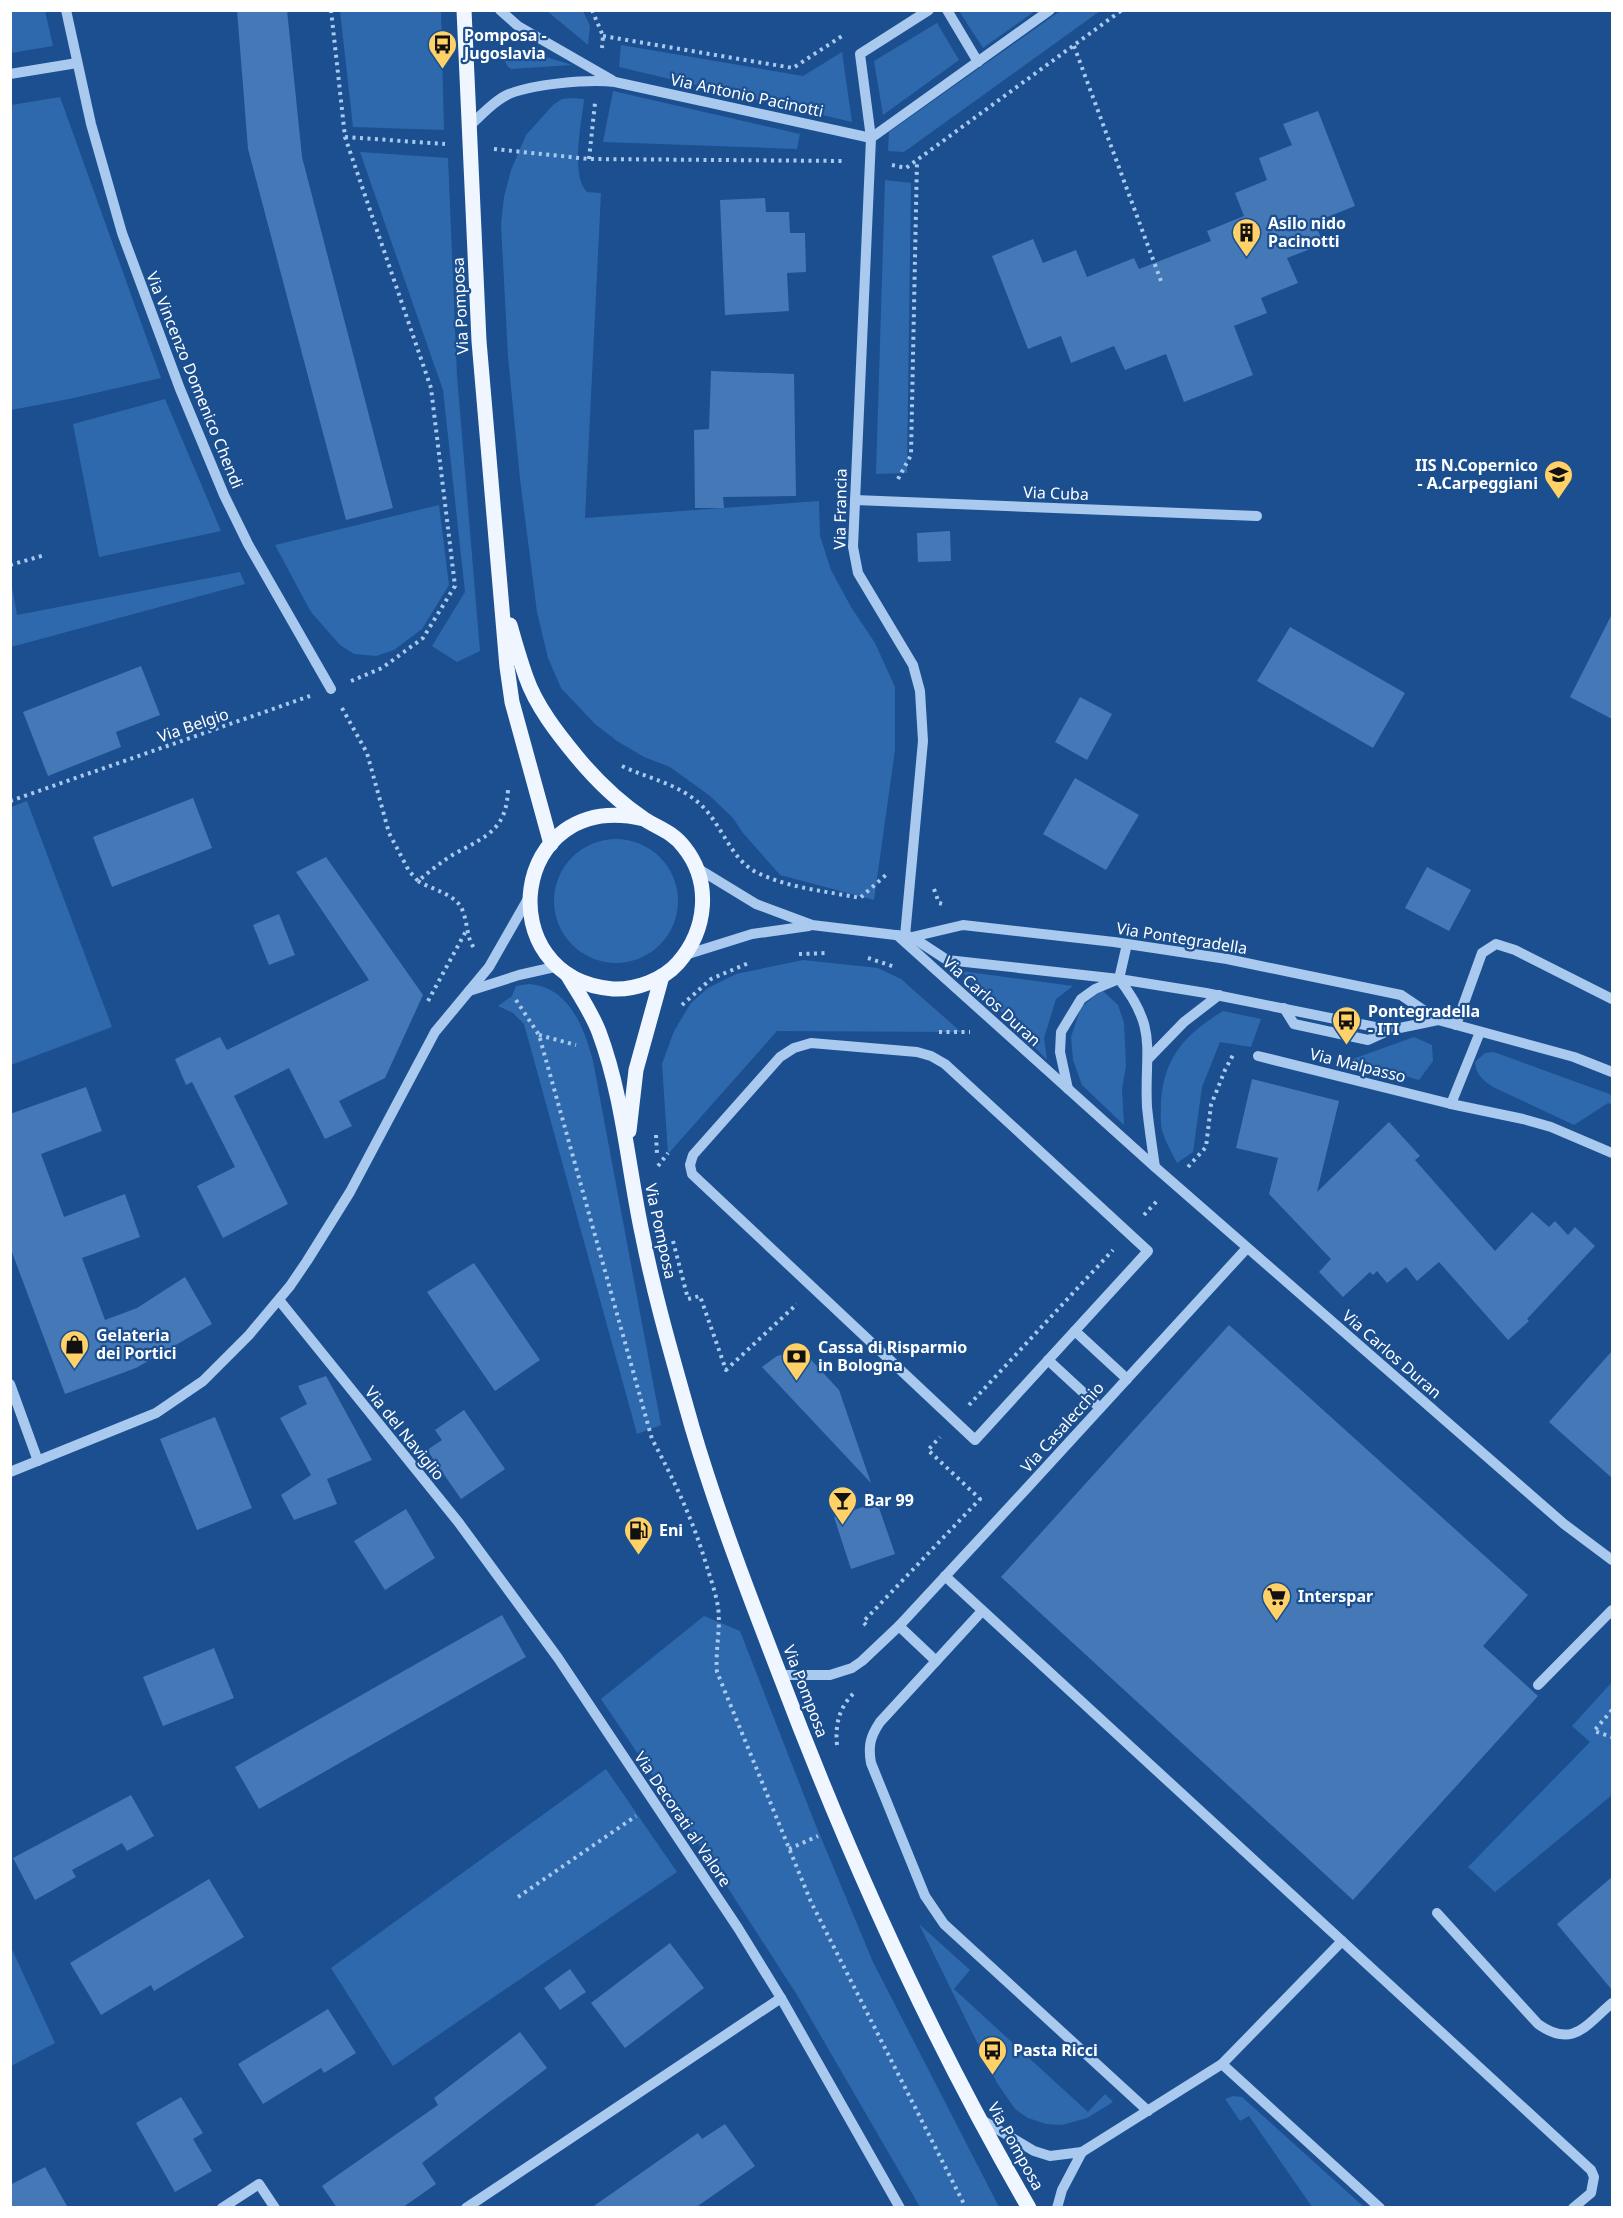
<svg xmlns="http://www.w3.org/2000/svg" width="1623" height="2218" font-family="'Noto Sans',sans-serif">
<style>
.green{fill:#2e69ad}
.building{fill:#4478b7}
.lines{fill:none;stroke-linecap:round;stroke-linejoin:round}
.path{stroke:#a9c9ee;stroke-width:4;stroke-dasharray:3 4.5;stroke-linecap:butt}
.minor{stroke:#a9c9ee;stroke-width:10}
.major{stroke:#f0f6ff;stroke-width:15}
.labels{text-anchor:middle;stroke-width:4.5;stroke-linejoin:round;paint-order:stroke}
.poi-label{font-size:16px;font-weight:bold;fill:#fff;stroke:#1b4f8f;text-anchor:start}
.street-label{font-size:16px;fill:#fff;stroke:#1b4f8f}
</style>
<rect width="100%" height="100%" fill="#1b4f8f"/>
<g class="green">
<path d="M11,10L45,11L53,46L11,53Z"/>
<path d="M340,11H441L444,130L353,127Z"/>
<path d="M547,11H583L590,26L588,45Z"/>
<path d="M959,11H1035L983,48Z"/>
<path d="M1060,11H1100L904,152L888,151L889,132Z"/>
<path d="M937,23L959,60L883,115L874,61Z"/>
<path d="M621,45L803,76L842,52L852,122L619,67Z"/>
<path d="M510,48H516L572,65L511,69C504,65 504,58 506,51Z"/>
<path d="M613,91L800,134L797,149L603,142Z"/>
<path d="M60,97L161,378L69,399L11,410V105Z"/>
<path d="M571,98L584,99C582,121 570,176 587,192L601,193L585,518L819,501L820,536L831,570L851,607L875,643L895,687V750L874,900L780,875L743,833L733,818L710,796L670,767L644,757L617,741L595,724L561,688L548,658L537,612L520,479L508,357L501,224L504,197L511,170L526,135L553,105L562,99Z"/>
<path d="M360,152L448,158L457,376L480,651L457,662L432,646L465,592L443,390Z"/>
<path d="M885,180L911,183L907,473L876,474Z"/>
<path d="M165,399L221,531L99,557L73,424Z"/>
<path d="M439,505L449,585L422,629L394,650L376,656L354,654L340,645L311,612L275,545Z"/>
<path d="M240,572L245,584L11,647V581L17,615Z"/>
<path d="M27,801L112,1027L11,1065V807Z"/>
<circle cx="616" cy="901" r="62"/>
<path d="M803,960L878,968L901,979L961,1032L777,1031L668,1154L662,1064L674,1031L691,1003L708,988L736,974Z"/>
<path d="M961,971L1073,986L1056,999L1044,1038L1047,1060Z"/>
<path d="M529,984C569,987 584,1027 593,1061L661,1425L637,1434L524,1024L513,1013L498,1006L512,996L516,986Z"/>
<path d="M1102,990L1118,1005L1124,1023L1126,1066L1122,1089L1124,1125L1082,1085L1073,1060L1071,1037L1081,1007Z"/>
<path d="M1223,1011L1261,1019L1251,1047L1220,1042L1202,1087L1193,1152L1177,1163C1172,1153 1165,1141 1162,1130C1160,1120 1161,1111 1161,1102C1164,1056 1186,1034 1223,1011Z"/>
<path d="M1414,1037L1432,1045L1433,1061L1419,1080L1350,1060Z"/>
<path d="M1494,1052L1612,1095V1105L1608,1103L1574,1125L1493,1087C1483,1080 1476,1075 1475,1062L1485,1053Z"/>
<path d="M704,1616L740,1631L814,1821L873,1962L999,2207H920L797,1995L724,1882L601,1699Z"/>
<path d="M1612,1682V1795L1495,1892L1468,1867L1590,1742L1572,1726Z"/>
<path d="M606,1769L677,1872L393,2066L331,1968Z"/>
<path d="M919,1924L970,1970L954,1989L1088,2112L1105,2094L1113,2102L1087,2118L1062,2125L1046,2124L1028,2118L1015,2109L997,2083Z"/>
<path d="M10,1945L55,2043L11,2066H10Z"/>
<path d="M1233,2096L1242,2097L1364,2207H1312L1249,2116L1240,2121L1225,2099Z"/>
</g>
<g class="building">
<path d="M237,10H287L302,157L393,508L346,520L248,149Z"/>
<path d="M1318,111L1355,206L1315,222L1323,244L1287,258L1298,283L1261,298L1267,313L1234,326L1253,375L1184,402L1166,354L1125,370L1114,346L1071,363L1061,336L1028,349L992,256L1033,239L1043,263L1076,250L1087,277L1134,258L1139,269L1211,241L1207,231L1244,216L1235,193L1267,180L1259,158L1292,145L1283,124Z"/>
<path d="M765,198L766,212H789L790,233H805L806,272L787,273L789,311L725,315L720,200Z"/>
<path d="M711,371L794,374L796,496L723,497L724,508H695L694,430L709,429Z"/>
<path d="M950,531L951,561L918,562L917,533Z"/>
<path d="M1612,614V719L1570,697Z"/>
<path d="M1290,627L1405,693L1373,748L1257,681Z"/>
<path d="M141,666L160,715L116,732L121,747L48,776L23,712Z"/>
<path d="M1080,697L1112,714L1087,760L1055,742Z"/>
<path d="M1075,778L1139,815L1106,870L1043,834Z"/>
<path d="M193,798L212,848L112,887L93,837Z"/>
<path d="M326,857L423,995L385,1078L339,1101L352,1126L325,1139L289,1068L234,1096L288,1204L223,1238L197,1186L235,1167L192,1082L186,1085L175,1059L220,1037L227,1050L369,980L296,872Z"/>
<path d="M1427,867L1471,890L1449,931L1405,908Z"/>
<path d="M279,914L295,955L269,965L253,925Z"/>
<path d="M1252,1079L1339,1101L1317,1192L1389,1122L1420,1156L1415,1160L1495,1251L1532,1212L1549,1227L1555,1221L1568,1235L1575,1227L1595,1246L1527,1319L1529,1321L1508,1340L1439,1262L1417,1281L1406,1267L1387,1283L1377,1271L1373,1275L1370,1272L1343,1297L1319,1272L1331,1259L1269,1194L1278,1158L1236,1148Z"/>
<path d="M86,1087L102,1131L41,1154L64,1217L125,1194L140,1237L82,1258L105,1320L137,1308L185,1277L212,1324L136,1368L65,1394L10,1247V1114Z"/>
<path d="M474,1263L540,1360L495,1391L427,1292Z"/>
<path d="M1229,1325L1528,1595L1483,1646L1538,1696L1353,1900L1001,1577Z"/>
<path d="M802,1350L839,1390L871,1483L762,1367L777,1356Z"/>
<path d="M1612,1351V1478L1549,1422Z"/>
<path d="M326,1376L372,1460L327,1479L337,1504L294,1520L281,1495L311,1475L280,1418L307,1404L298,1386Z"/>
<path d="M464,1410L505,1469L461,1499L427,1450L442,1440L435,1430Z"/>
<path d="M215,1417L252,1508L197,1530L160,1439Z"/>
<path d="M877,1502L895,1554L851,1569L834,1517Z"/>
<path d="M406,1509L435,1558L385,1590L354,1541Z"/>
<path d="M502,1615L526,1657L259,1809L235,1767Z"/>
<path d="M214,1648L234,1698L163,1726L143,1677Z"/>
<path d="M131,1795L154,1836L127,1851L122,1843L72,1870L76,1877L35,1900L13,1858Z"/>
<path d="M1612,1877V1990L1557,1924Z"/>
<path d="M209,1879L244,1937L154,1991L151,1985L101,2015L70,1963Z"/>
<path d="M670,1943L704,1988L625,2048L591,2003Z"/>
<path d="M570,1969L586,1992L560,2010L544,1988Z"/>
<path d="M328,2009L356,2053L324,2073L321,2068L263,2104L238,2064Z"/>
<path d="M520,2032L547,2068L422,2163L436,2184L402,2208H337L322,2186L438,2105L434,2098Z"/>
<path d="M181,2097L203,2133L193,2139L212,2171L175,2192L136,2123Z"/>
<path d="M725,2124L755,2166L695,2208H591L698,2133L702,2139Z"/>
<path d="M45,2167L68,2208H10V2185Z"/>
</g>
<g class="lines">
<g class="path">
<path d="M331,10L345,137L431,388L455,586L423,638L382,668L351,681"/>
<path d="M592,10L603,36L602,48"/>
<path d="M603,36L793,68L842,36"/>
<path d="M1074,46L1161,281"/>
<path d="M345,137L445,144"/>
<path d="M494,149L589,159L846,161"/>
<path d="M589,159L595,103"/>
<path d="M892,165L906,168L1122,10"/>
<path d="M898,479L911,455L917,160"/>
<path d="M10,565L45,555"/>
<path d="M342,708L367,753L389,833L409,871L418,881C430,871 442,861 456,853C487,836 507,829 508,789"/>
<path d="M622,766C649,779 677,783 700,804C721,823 730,857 754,871C786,888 826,891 860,898L887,874"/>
<path d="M10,801L310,696"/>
<path d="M418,881C432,890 458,894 463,912C468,924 466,936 474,948"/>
<path d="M934,889L939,903L943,904"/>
<path d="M799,954L828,953"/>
<path d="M868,958L895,967"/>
<path d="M516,1000L539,1035L652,1439C675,1482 693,1520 707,1567C711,1580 716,1594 718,1607C721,1629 715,1650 717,1672L811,1902L966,2208"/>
<path d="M428,1001L466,931"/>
<path d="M682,1005L711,979L751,962"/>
<path d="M939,1032H970"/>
<path d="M539,1035L576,1045"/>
<path d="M656,1135L657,1154"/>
<path d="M658,1166L668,1153"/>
<path d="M1188,1167L1206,1147L1211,1105L1225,1070L1233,1055"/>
<path d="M1144,1215L1157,1201"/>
<path d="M673,1241L688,1299L700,1296L726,1370L797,1304"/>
<path d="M969,1405L1113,1250"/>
<path d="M866,1625L863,1622L980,1499L928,1450L940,1437"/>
<path d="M1612,1710L1594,1731L1612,1737"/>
<path d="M837,1745C835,1725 839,1708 853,1694"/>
<path d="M789,1849L818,1836"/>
<path d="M518,1897L636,1816"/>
</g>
<g class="minor">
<path d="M66,10L91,124L122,233L180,389L224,495L248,544L331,689"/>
<path d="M500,10L518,26L612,80"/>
<path d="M947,10L978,62"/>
<path d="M10,74L77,63"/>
<path d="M470,126C481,115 492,103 505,96C528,84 589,79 615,82L871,138L1050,10"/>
<path d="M855,500L1257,516"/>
<path d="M697,868L756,904L812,925L912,937L963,925L1114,942L1227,959L1401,995L1438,1020L1574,1057L1612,1072"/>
<path d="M897,935L1155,1167L1564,1524L1612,1560"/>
<path d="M905,936L923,741L920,691L913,665L858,573L853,547L871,138L860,54L929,10"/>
<path d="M912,937L947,960L1119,979L1206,993L1390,1030L1438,1020"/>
<path d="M685,955L752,934L809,926"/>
<path d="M1119,979C1159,1030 1144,1049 1147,1107C1149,1127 1152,1147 1155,1167"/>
<path d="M1119,979L1127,944"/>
<path d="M469,991L519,975L559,966"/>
<path d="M1284,1008L1294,1024L1368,1040L1390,1030"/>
<path d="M1456,1025L1482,953L1496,944L1515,950L1612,999"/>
<path d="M811,1043L917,1052L931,1056L945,1064L1148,1251L975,1440L692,1174L690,1165L693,1155L780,1057L794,1048Z"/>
<path d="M1258,1056L1451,1104L1523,1119L1551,1127L1612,1153"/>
<path d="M1149,1058L1184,1022L1219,995"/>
<path d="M1068,1089L1060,1052L1061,1032L1081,999L1095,989L1119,979"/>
<path d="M1451,1104L1480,1032"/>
<path d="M279,1300L459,1523L558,1658L738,1928L781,1998L900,2208"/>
<path d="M1075,1331L1127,1379"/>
<path d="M1048,1360L1100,1408"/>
<path d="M10,1384L38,1461"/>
<path d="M10,1472L156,1413L203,1381L249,1335L290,1286L307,1261L350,1192L435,1032L489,967L529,897"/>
<path d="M945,1576L1591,2170L1594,2177L1591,2193L1573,2208"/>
<path d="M982,1611L880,1722C870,1737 868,1746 871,1763L925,1896L944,1924L1148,2111"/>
<path d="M899,1626L936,1661"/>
<path d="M780,1675H830L852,1668L862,1661L899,1626L1027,1488L1247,1248"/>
<path d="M1538,1685L1612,1610"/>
<path d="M1437,1913L1538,2024C1573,2049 1586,2025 1612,2003"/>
<path d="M1222,2064L1380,2208"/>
<path d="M982,2120L1034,2151L1050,2156L1082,2152L1062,2190L1057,2208"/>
<path d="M1082,2152L1222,2064L1342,1941"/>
<path d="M222,2208L259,2184L275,2208"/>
<path d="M466,2208L781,1998"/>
</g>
<g class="major">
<path d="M464,10L479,341L507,667L512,702L551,844"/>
<path d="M510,625C515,643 520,660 526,677C536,706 558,734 577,757C596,780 619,802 644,819C658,828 673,832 684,847C712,882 707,930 678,963C663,980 636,990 613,989C488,979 509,787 644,819"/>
<path d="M567,974C578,993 591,1011 599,1032C623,1096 628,1167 642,1233C655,1299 674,1363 692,1427C717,1512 749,1595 781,1678C850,1860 931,2039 1029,2208"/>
<path d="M629,1131L636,1070L662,976"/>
</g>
</g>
<defs>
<symbol id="bus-pin" viewBox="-11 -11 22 30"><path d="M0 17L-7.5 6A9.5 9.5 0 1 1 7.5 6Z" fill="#ffd166" stroke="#1b4f8f"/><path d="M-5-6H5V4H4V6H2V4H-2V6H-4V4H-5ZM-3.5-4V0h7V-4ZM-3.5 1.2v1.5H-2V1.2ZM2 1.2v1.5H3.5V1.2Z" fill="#111"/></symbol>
<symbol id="building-pin" viewBox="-11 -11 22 30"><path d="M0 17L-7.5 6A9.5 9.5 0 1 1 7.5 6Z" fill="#ffd166" stroke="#1b4f8f"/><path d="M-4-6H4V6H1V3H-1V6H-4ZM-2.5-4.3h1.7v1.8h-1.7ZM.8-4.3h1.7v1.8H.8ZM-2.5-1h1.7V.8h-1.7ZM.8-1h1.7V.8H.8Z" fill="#111"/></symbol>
<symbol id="school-pin" viewBox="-11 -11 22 30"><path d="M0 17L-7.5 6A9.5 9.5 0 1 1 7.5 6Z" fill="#ffd166" stroke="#1b4f8f"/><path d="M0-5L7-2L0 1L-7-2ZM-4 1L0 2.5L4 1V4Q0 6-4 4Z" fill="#111"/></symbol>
<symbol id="shop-pin" viewBox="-11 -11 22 30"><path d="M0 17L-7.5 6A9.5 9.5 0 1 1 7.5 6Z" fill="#ffd166" stroke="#1b4f8f"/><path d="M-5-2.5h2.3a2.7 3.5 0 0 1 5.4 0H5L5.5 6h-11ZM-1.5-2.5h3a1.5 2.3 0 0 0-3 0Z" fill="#111"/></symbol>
<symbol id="bank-pin" viewBox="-11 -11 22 30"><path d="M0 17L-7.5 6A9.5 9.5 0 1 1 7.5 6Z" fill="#ffd166" stroke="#1b4f8f"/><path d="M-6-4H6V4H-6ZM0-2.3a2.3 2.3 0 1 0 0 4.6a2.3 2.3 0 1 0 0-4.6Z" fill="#111"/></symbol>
<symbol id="bar-pin" viewBox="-11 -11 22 30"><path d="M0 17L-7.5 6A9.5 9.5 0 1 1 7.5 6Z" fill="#ffd166" stroke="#1b4f8f"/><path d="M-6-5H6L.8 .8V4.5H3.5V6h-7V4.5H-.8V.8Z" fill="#111"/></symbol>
<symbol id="fuel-pin" viewBox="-11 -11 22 30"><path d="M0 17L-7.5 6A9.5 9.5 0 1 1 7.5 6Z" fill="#ffd166" stroke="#1b4f8f"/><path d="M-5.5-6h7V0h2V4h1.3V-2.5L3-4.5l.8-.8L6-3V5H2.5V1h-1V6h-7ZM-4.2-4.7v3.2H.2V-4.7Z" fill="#111"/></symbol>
<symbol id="supermarket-pin" viewBox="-11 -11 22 30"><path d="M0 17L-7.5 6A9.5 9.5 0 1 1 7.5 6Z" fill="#ffd166" stroke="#1b4f8f"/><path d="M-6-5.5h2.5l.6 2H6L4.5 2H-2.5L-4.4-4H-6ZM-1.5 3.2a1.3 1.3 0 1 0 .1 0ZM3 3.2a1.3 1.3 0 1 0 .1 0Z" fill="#111"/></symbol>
</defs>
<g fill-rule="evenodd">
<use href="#bus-pin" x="426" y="28" width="33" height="45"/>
<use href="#building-pin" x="1230" y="216" width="33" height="45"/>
<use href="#school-pin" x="1542" y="458" width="33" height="45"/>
<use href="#bus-pin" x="1330" y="1004" width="33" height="45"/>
<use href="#shop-pin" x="58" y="1328" width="33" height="45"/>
<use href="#bank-pin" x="780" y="1340" width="33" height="45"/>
<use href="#bar-pin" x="826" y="1484" width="33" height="45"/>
<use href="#fuel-pin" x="622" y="1514" width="33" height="45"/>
<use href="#supermarket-pin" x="1260" y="1580" width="33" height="45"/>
<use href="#bus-pin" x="976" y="2034" width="33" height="45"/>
</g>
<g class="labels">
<g class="poi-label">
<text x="464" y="41">Pomposa -<tspan x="464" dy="18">Jugoslavia</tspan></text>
<text x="1268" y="229">Asilo nido<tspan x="1268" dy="18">Pacinotti</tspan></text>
<text x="1538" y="471" text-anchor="end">IIS N.Copernico<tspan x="1538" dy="18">- A.Carpeggiani</tspan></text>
<text x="1368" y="1017">Pontegradella<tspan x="1368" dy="18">- ITI</tspan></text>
<text x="96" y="1341">Gelateria<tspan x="96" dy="18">dei Portici</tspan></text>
<text x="818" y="1353">Cassa di Risparmio<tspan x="818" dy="18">in Bologna</tspan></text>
<text x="864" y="1506">Bar 99</text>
<text x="659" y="1536">Eni</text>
<text x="1298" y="1602">Interspar</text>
<text x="1013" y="2056">Pasta Ricci</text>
</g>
<g class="street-label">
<text transform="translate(747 95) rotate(12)" y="6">Via Antonio Pacinotti</text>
<text transform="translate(460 306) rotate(-93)" y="6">Via Pomposa</text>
<text transform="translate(195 380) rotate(68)" y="6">Via Vincenzo Domenico Chendi</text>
<text transform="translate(1056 493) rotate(2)" y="6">Via Cuba</text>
<text transform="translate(840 509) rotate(-89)" y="6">Via Francia</text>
<text transform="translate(193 725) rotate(-19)" y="6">Via Belgio</text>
<text transform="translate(1182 938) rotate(9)" y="6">Via Pontegradella</text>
<text transform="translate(992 1001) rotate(42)" y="6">Via Carlos Duran</text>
<text transform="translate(1358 1065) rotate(14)" y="6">Via Malpasso</text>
<text transform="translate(661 1231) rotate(78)" y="6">Via Pomposa</text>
<text transform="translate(1392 1354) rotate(41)" y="6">Via Carlos Duran</text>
<text transform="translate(1062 1427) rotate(-48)" y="6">Via Casalecchio</text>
<text transform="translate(405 1433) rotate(51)" y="6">Via del Naviglio</text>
<text transform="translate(806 1691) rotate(69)" y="6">Via Pomposa</text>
<text transform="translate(683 1819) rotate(56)" y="6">Via Decorati al Valore</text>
<text transform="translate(1016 2146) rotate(61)" y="6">Via Pomposa</text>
</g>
</g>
<rect width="1623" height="2218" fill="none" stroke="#ffffff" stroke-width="24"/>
</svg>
